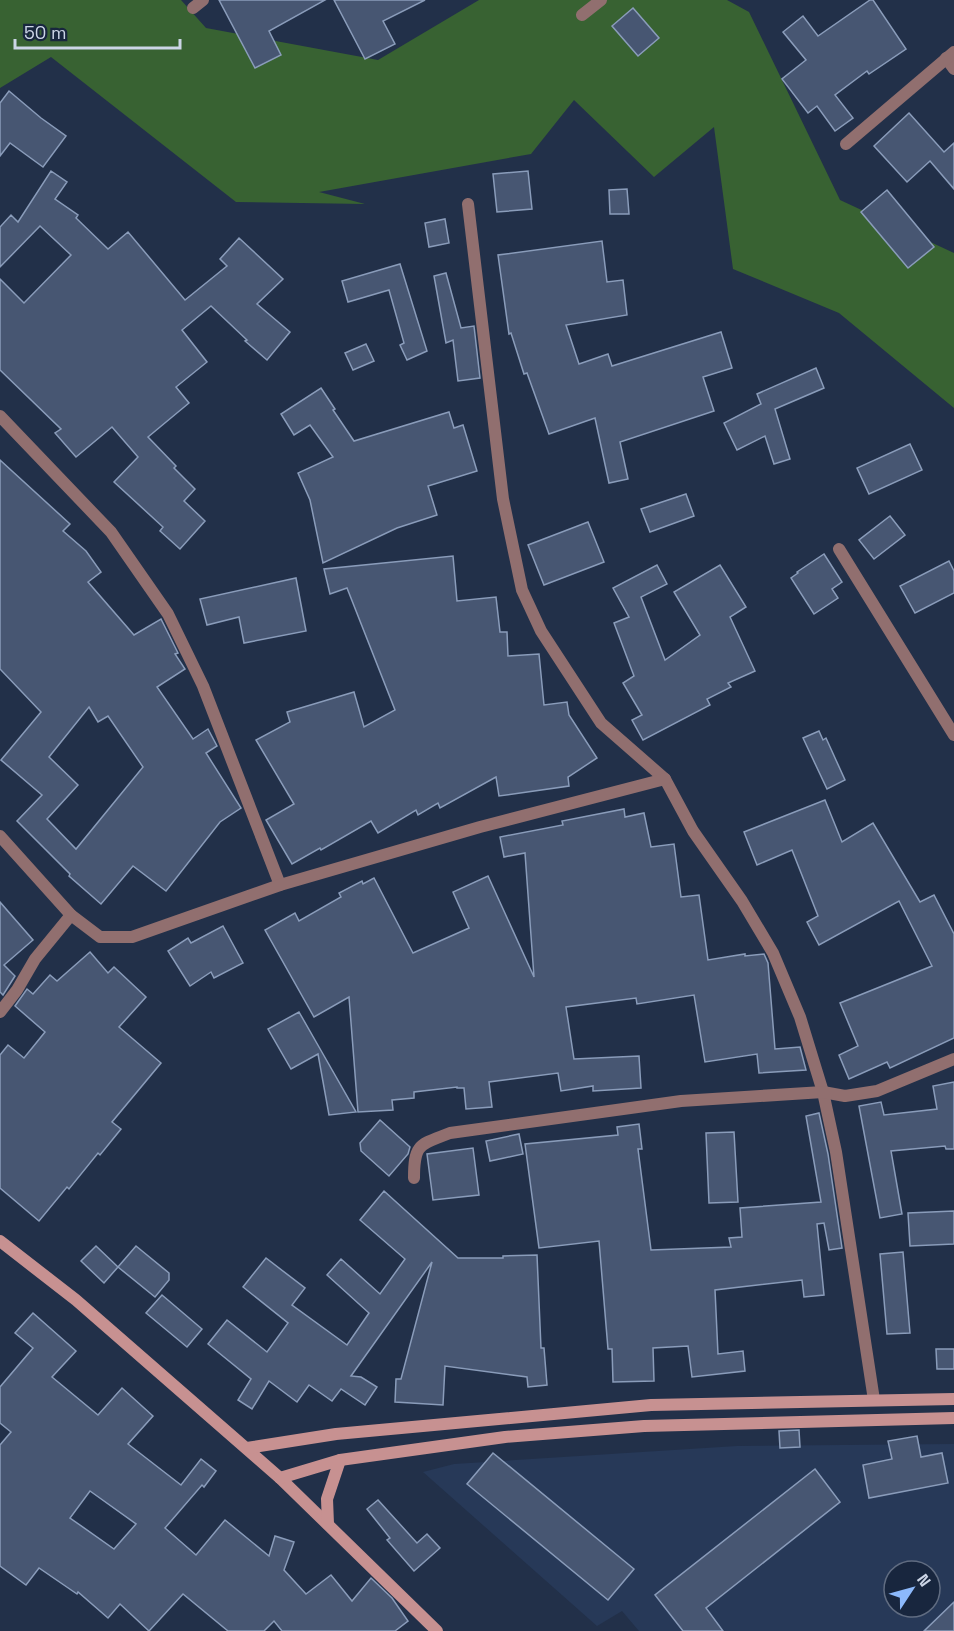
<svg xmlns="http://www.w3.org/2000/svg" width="954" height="1631" font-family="'Space Grotesk',sans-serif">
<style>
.built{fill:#273958;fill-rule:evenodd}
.green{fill:#386232}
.building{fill:#475672;stroke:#8a9cba;stroke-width:1.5;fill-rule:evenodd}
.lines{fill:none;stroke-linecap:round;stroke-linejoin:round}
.lane{stroke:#916f6f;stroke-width:12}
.street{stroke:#916f6f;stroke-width:12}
.secondary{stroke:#c79191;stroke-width:12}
</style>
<rect width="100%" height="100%" fill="#223049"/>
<path class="built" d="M954,1444V1631H639L622,1611L597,1626L423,1472L454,1464L737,1446ZM894,1571H930V1607H894Z"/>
<path class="green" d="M0,0H181L206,28L378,60L479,0H727L749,12L840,200L954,253V408L839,313L733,269L714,127L654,177L574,100L531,154L319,192L365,204L236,202L51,57L0,88Z"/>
<g class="building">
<path d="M219,0H325L269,31L281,55L255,68Z"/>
<path d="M334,0H425L383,21L395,44L365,59Z"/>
<path d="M870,0H873L906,49L869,74L867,71L835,95L853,118L835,131L817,106L808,113L782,79L806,60L783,32L803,16L818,36Z"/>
<path d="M633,8L659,38L638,56L612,26Z"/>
<path d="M9,91L41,118L66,136L43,167L10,143L0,156V103Z"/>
<path d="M909,113L944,152L954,143V189L930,161L907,182L874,146Z"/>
<path d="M51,171L67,182L55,199L78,215L76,218L108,249L128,232L185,300L227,266L220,259L239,238L283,279L257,304L290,332L267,360L245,341L247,340L211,306L182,330L207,362L176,387L189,403L148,437L176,466L174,468L195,489L184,501L205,521L180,549L160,531L163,527L114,482L138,457L112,427L76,457L55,433L61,429L0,370V279L24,303L71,255L40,226L0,267V227L11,215L18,222Z"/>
<path d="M528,171L532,209L497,212L493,174Z"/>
<path d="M627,189L629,214H610L609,190Z"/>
<path d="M887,190L934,247L908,268L861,212Z"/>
<path d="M445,219L449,243L429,247L425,223Z"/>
<path d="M602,241L607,282L623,280L627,315L566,325L579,364L608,354L612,366L721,332L732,368L703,377L714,411L620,442L628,479L609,483L595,418L549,434L527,373L524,374L511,333L509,334L498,255Z"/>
<path d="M400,264L427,351L407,360L400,345L404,343L389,290L348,302L342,281Z"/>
<path d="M446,273L461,328L474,326L480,378L458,381L453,340L446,343L434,276Z"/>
<path d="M366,344L374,361L353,370L345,353Z"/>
<path d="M816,368L824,388L775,409L790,459L774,464L765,436L737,450L724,423L761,404L757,394Z"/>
<path d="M321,388L335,409L333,410L354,441L449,412L454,428L463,425L477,471L428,486L437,515L397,528L323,563L310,500L298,473L333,457L310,425L294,435L281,414Z"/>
<path d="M910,444L922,470L869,494L857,468Z"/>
<path d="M0,460L70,524L63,531L86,551L101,572L88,582L134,635L161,619L178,653L175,654L185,669L157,687L193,739L208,729L217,746L206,753L241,808L220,822L166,891L133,866L101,904L69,876L70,874L17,821L42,795L1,760L41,712L0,669ZM89,707L98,722L108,716L143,767L76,849L47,819L78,785L49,757Z"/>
<path d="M686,494L694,516L650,532L641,509Z"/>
<path d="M890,516L905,535L874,559L859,540Z"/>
<path d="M588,522L604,562L544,585L528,545Z"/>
<path d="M824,554L842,582L832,589L838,598L814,614L791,578L798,573L797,572Z"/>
<path d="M453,556L457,601L496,597L500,632H507L508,656L539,654L544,705L567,702L569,715L597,758L568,777L569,786L499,796L496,777L440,808L438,803L418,815L416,810L378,833L371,821L321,850L320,848L292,864L266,820L294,804L256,740L290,722L287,712L354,692L364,727L395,710L347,588L330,594L324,569Z"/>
<path d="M949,561L954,571V593L915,613L900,586Z"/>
<path d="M657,565L667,584L641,597L665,660L700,635L674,592L720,565L746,607L730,617L755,671L728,683L731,687L707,699L710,705L643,740L632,720L642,715L623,683L634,676L614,623L629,617L613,588Z"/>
<path d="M296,578L306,631L244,643L239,617L207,625L200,599Z"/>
<path d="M819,731L823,740L826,738L845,780L827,789L803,738Z"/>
<path d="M825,800L842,842L873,823L920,902L934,895L954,934V1038L890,1068L887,1062L849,1079L839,1055L858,1046L840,1003L932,966L899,901L819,945L807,922L818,916L792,850L757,865L744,832Z"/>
<path d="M624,809L625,817L644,813L651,847L674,844L681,897L699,895L708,960L745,954V956L764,954L768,963L775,1049L800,1047L806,1070L759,1073L757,1054L705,1062L694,995L637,1004L636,998L566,1007L574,1059L639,1056L641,1088L593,1091V1086L561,1091L558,1073L489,1082L492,1107L466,1109L464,1088H457V1087L414,1092V1098L392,1100L393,1110L358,1112L349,997L314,1017L265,930L295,913L299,921L341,897L339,893L362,881L363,884L374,878L413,953L469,928L453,892L488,876L534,977L525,853L504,857L500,837L563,825L562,821Z"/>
<path d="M0,902L33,940L4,965L15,976L3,995L0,992Z"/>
<path d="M223,926L243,963L214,978L211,972L190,986L168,951L188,938L191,943Z"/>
<path d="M90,952L108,973L114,967L146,997L119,1027L161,1063L112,1122L121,1129L100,1155L98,1153L69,1189L67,1187L39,1221L0,1188V1055L8,1045L24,1058L45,1032L15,1006L27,989L33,994L50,975L57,981Z"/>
<path d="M299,1012L319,1047L356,1112L329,1115L318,1054L291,1069L268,1029Z"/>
<path d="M954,1082V1149H946L945,1146L891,1151L902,1214L880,1218L859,1106L881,1102L884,1115L937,1109L933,1086Z"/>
<path d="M819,1113L828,1154L842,1248L829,1250L824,1223L817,1224L824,1295L804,1297L802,1280L715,1290L718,1354L743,1351L745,1371L692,1377L688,1346L653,1348L654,1381L613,1382L612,1349H608L599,1241L539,1248L525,1144L618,1135L617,1127L639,1124L642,1149H638L651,1250L731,1247L729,1238L742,1237L740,1208L821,1202L806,1116Z"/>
<path d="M380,1120L410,1147L408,1154L389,1176L361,1151L360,1143Z"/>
<path d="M734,1132L738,1202L709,1203L706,1133Z"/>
<path d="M519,1134L523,1154L490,1161L486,1141Z"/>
<path d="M473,1148L479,1195L433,1200L427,1154Z"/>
<path d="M384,1191L458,1258H503V1256L537,1255L541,1348H544L547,1385L528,1387L527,1377L445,1366L443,1405L395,1402L396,1379H401L432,1262L351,1376L361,1377L377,1387L365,1405L341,1389L332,1401L309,1385L297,1402L269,1381L252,1409L238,1400L251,1379L208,1344L227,1320L267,1352L288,1323L243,1287L266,1258L305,1288L292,1305L347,1345L369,1313L327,1275L341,1259L380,1294L405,1259L360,1220Z"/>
<path d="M954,1211V1244L910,1246L908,1213Z"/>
<path d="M96,1246L118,1267L104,1283L81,1261Z"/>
<path d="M136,1246L169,1273V1280L155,1297L118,1267Z"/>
<path d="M903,1252L910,1333L887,1334L880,1254Z"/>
<path d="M162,1295L202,1329L187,1347L146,1313Z"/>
<path d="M33,1313L76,1351L52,1377L98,1415L122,1388L153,1416L128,1444L181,1485L201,1459L216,1471L204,1487L202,1485L165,1528L196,1555L225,1520L269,1556L275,1536L294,1542L284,1570L306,1594L331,1575L352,1601L371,1578L392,1598L408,1621L395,1631H282L274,1621L264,1631H228L183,1594L149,1631L120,1604L108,1618L78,1592L77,1594L39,1568L26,1585L0,1566V1445L11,1432L0,1423V1387L33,1348L15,1333ZM90,1491L136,1524L114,1549L70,1518Z"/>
<path d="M936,1349H954V1369H937Z"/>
<path d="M799,1430L800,1447L780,1448L779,1431Z"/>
<path d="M917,1436L921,1457L942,1453L948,1483L869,1498L863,1465L892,1459L888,1441Z"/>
<path d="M493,1453L634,1569L608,1600L467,1484Z"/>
<path d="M815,1469L840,1502L706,1608L723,1631H683L655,1595Z"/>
<path d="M378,1500L417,1543L427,1534L440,1548L414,1571L387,1540L390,1538L367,1509Z"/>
<path d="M954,1602V1631H924Z"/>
</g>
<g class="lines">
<path class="lane" d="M946,58L954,69"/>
<g class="street">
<path d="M193,8L203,0"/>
<path d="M582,15L601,0"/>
<path d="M846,144L954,52"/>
<path d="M468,204L503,499L522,590L541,631L601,723L665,779L693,831L742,901L773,953L800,1017L823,1092L836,1152L874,1400"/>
<path d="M0,416L111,532L168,614L203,686L280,885"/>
<path d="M839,549L954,735"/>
<path d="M0,836L71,915"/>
<path d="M0,1012L17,990L35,959L71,915L100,937H132L280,885L480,827L665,779"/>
<path d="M414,1178C414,1143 420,1145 450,1133L681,1101L823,1092L845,1096L877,1091L954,1059"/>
</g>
<g class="secondary">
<path d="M0,1241L76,1300L280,1478L437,1631"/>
<path d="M247,1448L336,1434L651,1405L954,1399"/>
<path d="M280,1478L340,1460L505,1437L644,1426L954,1418"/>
<path d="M328,1524L327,1499L340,1460"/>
</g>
</g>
<g transform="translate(912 1589) rotate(54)"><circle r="28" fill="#18263e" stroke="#606c81" stroke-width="1.5"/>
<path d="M0-4.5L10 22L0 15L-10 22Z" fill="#8cb9fc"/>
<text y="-9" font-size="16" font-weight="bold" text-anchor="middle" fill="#ccd5e6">N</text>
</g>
<path d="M15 39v9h165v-9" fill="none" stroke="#ccd5e6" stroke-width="3"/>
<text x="24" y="39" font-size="18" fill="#ccd5e6" stroke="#18263e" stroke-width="4.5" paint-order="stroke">50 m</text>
</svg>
